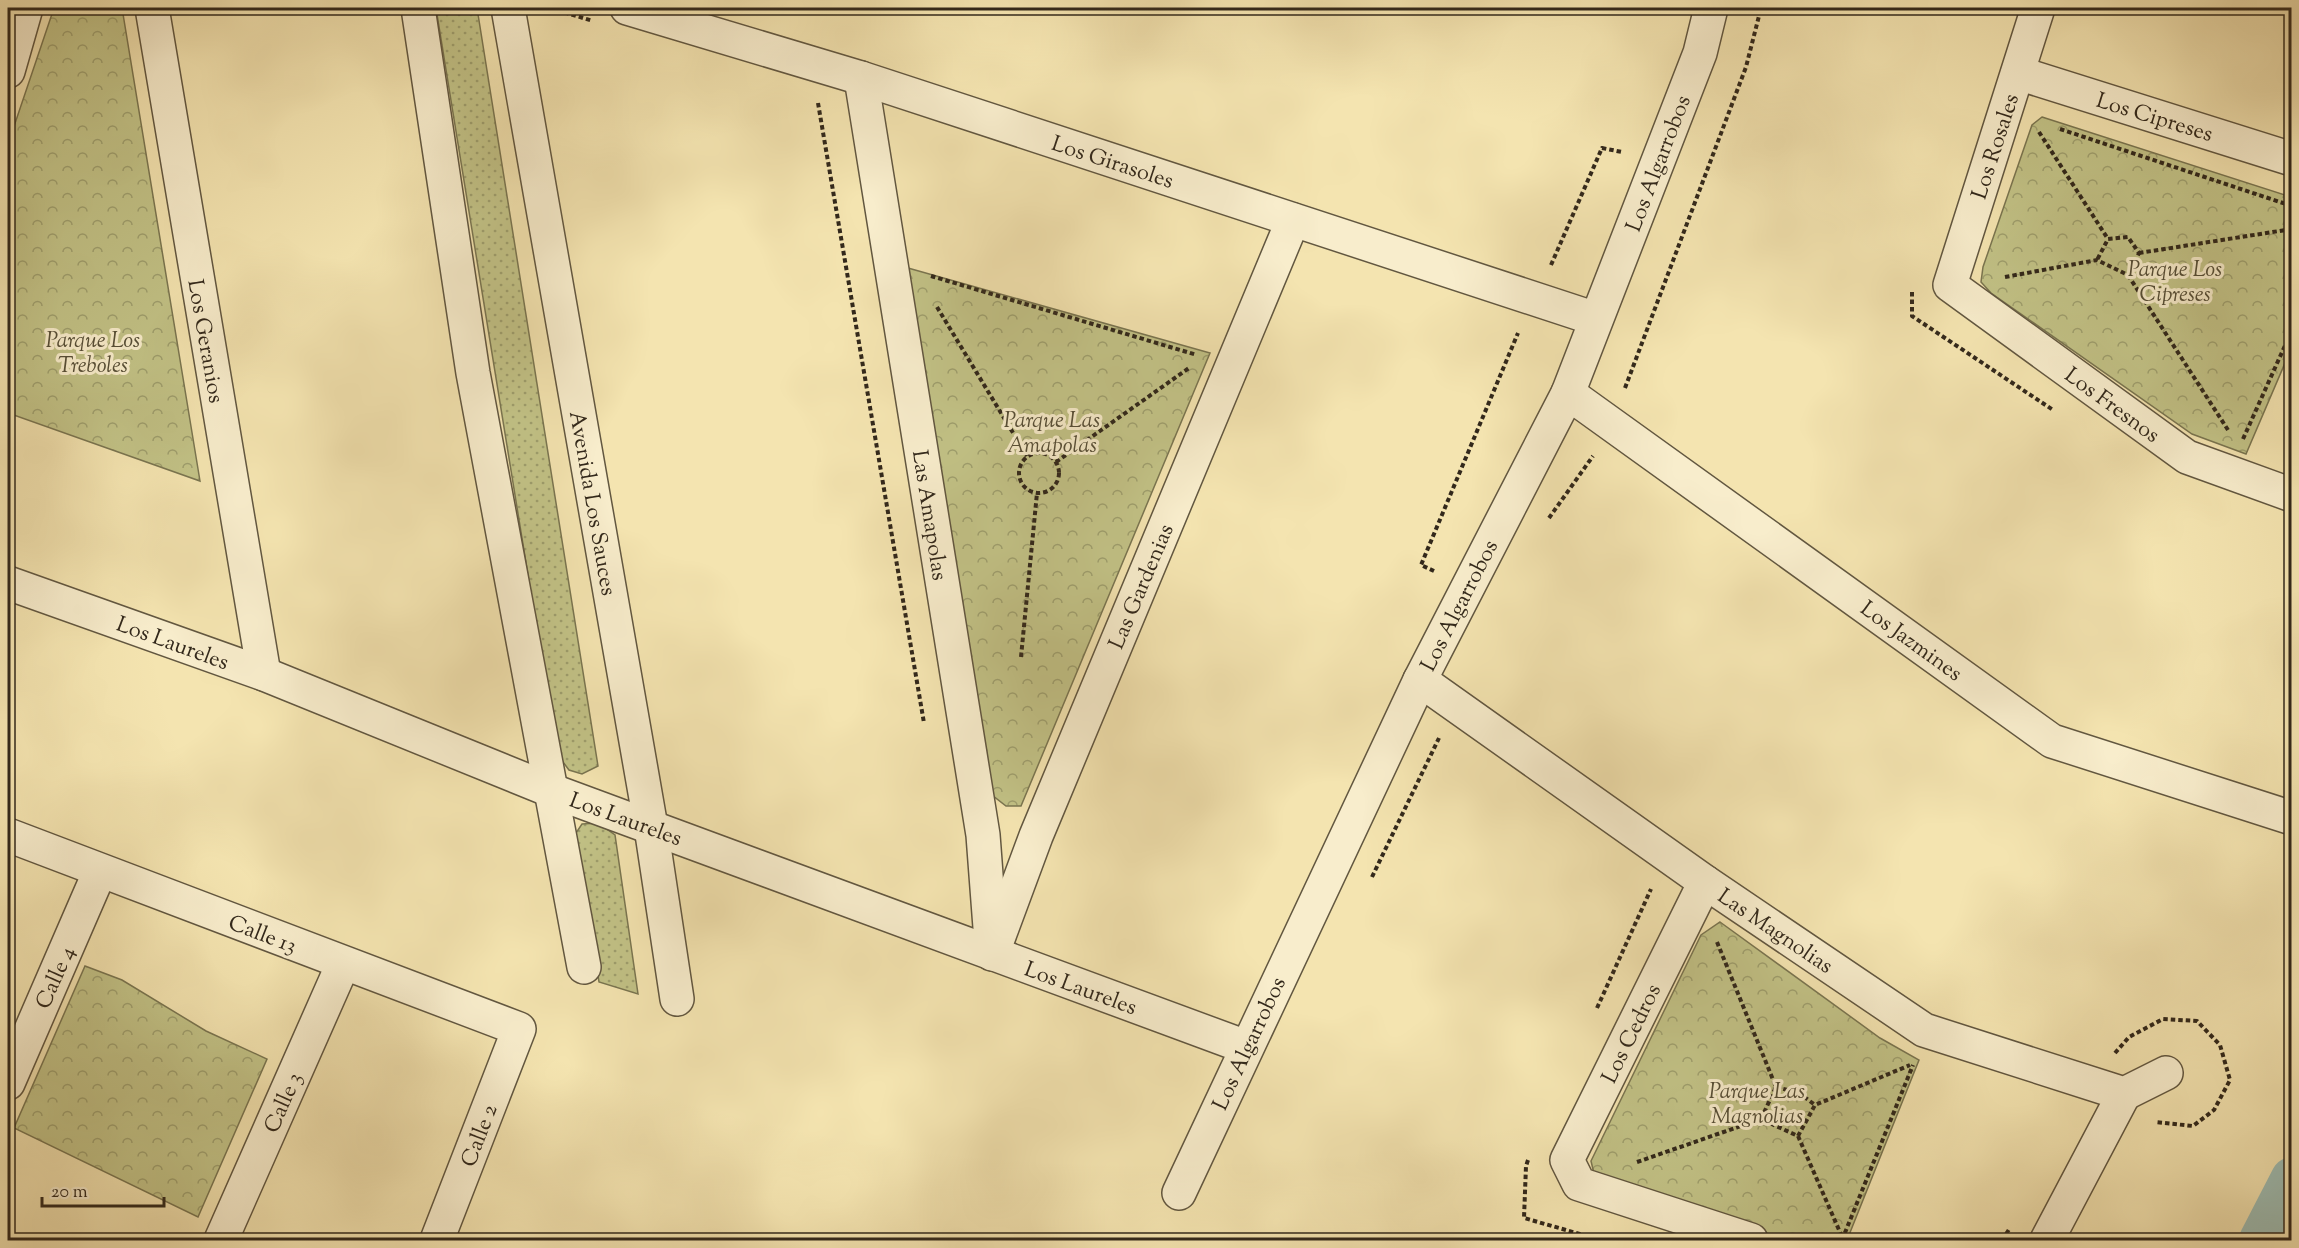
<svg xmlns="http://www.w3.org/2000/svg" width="2299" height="1248" font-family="'Sorts Mill Goudy',serif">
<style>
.grass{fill:url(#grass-dots);stroke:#7a7550;stroke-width:1.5}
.forest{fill:url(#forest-crowns);stroke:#7a7550;stroke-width:1.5}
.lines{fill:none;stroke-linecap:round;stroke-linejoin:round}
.canal{stroke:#9ebdb3;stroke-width:42}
.street-casing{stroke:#625740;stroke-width:36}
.path{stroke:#32281b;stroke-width:4;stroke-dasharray:4.5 3;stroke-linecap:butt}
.street{stroke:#f8edcc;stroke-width:33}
.labels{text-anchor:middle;stroke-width:6;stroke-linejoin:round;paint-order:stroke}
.street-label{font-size:22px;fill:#32281b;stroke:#f8edcc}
.park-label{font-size:22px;font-style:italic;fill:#564e36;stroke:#f8edcc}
</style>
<defs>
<pattern id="grass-dots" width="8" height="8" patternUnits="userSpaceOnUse" patternTransform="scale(1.5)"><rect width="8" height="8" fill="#c2c286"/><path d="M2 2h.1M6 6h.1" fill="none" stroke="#9e9e6d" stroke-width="1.8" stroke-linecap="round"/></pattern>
<pattern id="forest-crowns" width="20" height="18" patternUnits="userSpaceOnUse" patternTransform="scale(1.5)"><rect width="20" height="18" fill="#c2c286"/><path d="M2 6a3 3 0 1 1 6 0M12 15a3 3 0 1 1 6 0" fill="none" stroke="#9e9e6d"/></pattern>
</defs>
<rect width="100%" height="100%" fill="#f4e4b0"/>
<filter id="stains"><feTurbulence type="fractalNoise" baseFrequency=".00333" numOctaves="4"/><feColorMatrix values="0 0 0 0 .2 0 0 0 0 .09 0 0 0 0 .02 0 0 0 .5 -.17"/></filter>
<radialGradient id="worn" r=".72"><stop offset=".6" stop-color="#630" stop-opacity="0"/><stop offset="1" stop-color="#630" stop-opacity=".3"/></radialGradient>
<g class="grass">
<path d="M436,8H477L598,766L582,774L569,770L557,754Z"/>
<path d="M598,823L615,835L638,994L599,982L591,928L572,839L582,824Z"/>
</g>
<g class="forest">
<path d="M54,8H122L200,481L8,413V144Z"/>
<path d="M2042,117L2291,197V349L2246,454L2192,434L1991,293L1981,282L1983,267L2032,125Z"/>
<path d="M908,268L1210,353L1021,806H1006L992,795Z"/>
<path d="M1720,922L1880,1038L1919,1060L1847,1240H1782L1596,1182L1591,1161L1701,935Z"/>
<path d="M85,966L122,980L206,1031L267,1059L198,1217L14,1128Z"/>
</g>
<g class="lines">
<path class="canal" d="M2260,1240L2292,1178"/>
<defs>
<g id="street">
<path d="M152,8L264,674"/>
<path d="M418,8L473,373L584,967"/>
<path d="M508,8L651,827L677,999"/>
<path d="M627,8L861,78L1596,319"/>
<path d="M2038,8L1950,285L2187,457L2292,495"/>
<path d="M8,71L26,8"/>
<path d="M2018,73L2292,159"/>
<path d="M861,78L983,835L992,954"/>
<path d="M1568,393L2052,741L2292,818"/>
<path d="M8,583L264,674L550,790L1246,1047"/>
<path d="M1420,680L1705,882L1924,1030L2124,1094L2166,1073"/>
<path d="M8,835L519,1029L437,1240"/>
<path d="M1705,882L1567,1160L1579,1184L1751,1240"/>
<path d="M996,944L1036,836L1293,220"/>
<path d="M8,1083L100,871"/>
<path d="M1179,1193L1420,680L1568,393L1700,53L1711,8"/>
<path d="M221,1240L343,964"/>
<path d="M2047,1240L2124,1094"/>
</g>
</defs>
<use href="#street" class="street-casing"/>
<g class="path">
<path d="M550,8L593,21"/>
<path d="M818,103L924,723"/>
<path d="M2060,129L2292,206"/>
<path d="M2039,132L2108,239"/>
<path d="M2139,253L2292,229"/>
<path d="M1551,265L1602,148L1622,152"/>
<path d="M2128,275L2228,430"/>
<path d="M931,276L1197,355"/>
<path d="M2005,277L2097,260L2128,275L2139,253L2128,237L2108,239L2097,260"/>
<path d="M1912,292V316L2053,410"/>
<path d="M937,307L1027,456"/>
<path d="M1625,388L1746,67L1761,8"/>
<path d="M2243,439L2292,330"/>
<circle cx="1039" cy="473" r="20"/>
<path d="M1056,462L1189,368"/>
<path d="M1549,518L1593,456"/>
<path d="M1434,571L1421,565L1518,333"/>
<path d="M1021,657L1037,493"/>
<path d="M1372,877L1439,738"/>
<path d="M1717,942L1776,1087L1761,1119L1798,1136L1815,1105L1910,1065"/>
<path d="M1597,1008L1651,889"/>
<path d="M2115,1053L2129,1037L2163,1019L2197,1021L2220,1045L2230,1080L2214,1110L2193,1126L2155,1122"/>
<path d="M1776,1087L1799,1093L1815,1105"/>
<path d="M1798,1136L1843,1239"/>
<path d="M1528,1160L1526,1166L1524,1218L1601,1240"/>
<path d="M1637,1162L1761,1119"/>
<path d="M1788,1237L1798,1240"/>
<path d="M1165,1240L1168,1234"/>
<path d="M1842,1240L1913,1065"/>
<path d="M2002,1240L2010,1228"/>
</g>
<use href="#street" class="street"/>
</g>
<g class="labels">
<g class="street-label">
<text transform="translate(2155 116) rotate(17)" y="8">Los Cipreses</text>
<text transform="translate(1994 146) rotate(-72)" y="8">Los Rosales</text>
<text transform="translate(1113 161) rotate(18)" y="8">Los Girasoles</text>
<text transform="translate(1657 163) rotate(-69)" y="8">Los Algarrobos</text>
<text transform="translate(207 341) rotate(80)" y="8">Los Geranios</text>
<text transform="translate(2113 404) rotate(36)" y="8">Los Fresnos</text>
<text transform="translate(594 503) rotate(80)" y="8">Avenida Los Sauces</text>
<text transform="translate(931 515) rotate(81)" y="8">Las Amapolas</text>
<text transform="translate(1140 586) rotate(-67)" y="8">Las Gardenias</text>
<text transform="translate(1458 605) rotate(-63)" y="8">Los Algarrobos</text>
<text transform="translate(1912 640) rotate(36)" y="8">Los Jazmines</text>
<text transform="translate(173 642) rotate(20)" y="8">Los Laureles</text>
<text transform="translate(626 818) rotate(20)" y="8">Los Laureles</text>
<text transform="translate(1776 930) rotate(34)" y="8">Las Magnolias</text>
<text transform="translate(263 933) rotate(21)" y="8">Calle 13</text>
<text transform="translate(54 977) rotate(-66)" y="8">Calle 4</text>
<text transform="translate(1081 987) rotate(20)" y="8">Los Laureles</text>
<text transform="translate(1630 1033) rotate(-64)" y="8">Los Cedros</text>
<text transform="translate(1248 1043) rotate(-65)" y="8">Los Algarrobos</text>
<text transform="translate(282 1102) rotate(-66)" y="8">Calle 3</text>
<text transform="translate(478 1135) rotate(-69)" y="8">Calle 2</text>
</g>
<g class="park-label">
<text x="2175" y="276">Parque Los<tspan x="2175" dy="25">Cipreses</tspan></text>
<text x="93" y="347">Parque Los<tspan x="93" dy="25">Treboles</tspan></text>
<text x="1052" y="427">Parque Las<tspan x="1052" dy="25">Amapolas</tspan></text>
<text x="1757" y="1098">Parque Las<tspan x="1757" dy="25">Magnolias</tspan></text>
</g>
</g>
<rect width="2299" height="1248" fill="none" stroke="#f4e4b0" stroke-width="30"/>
<rect x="9" y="9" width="2281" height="1230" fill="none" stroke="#32281b" stroke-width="3"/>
<rect x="15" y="15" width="2269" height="1218" fill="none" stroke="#32281b" stroke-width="1.5"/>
<path d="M42 1197v9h122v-9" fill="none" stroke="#32281b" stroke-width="3"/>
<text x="51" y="1197" font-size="18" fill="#32281b" stroke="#f8edcc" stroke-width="4.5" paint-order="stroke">20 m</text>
<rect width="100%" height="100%" filter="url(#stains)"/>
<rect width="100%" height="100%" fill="url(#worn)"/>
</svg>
